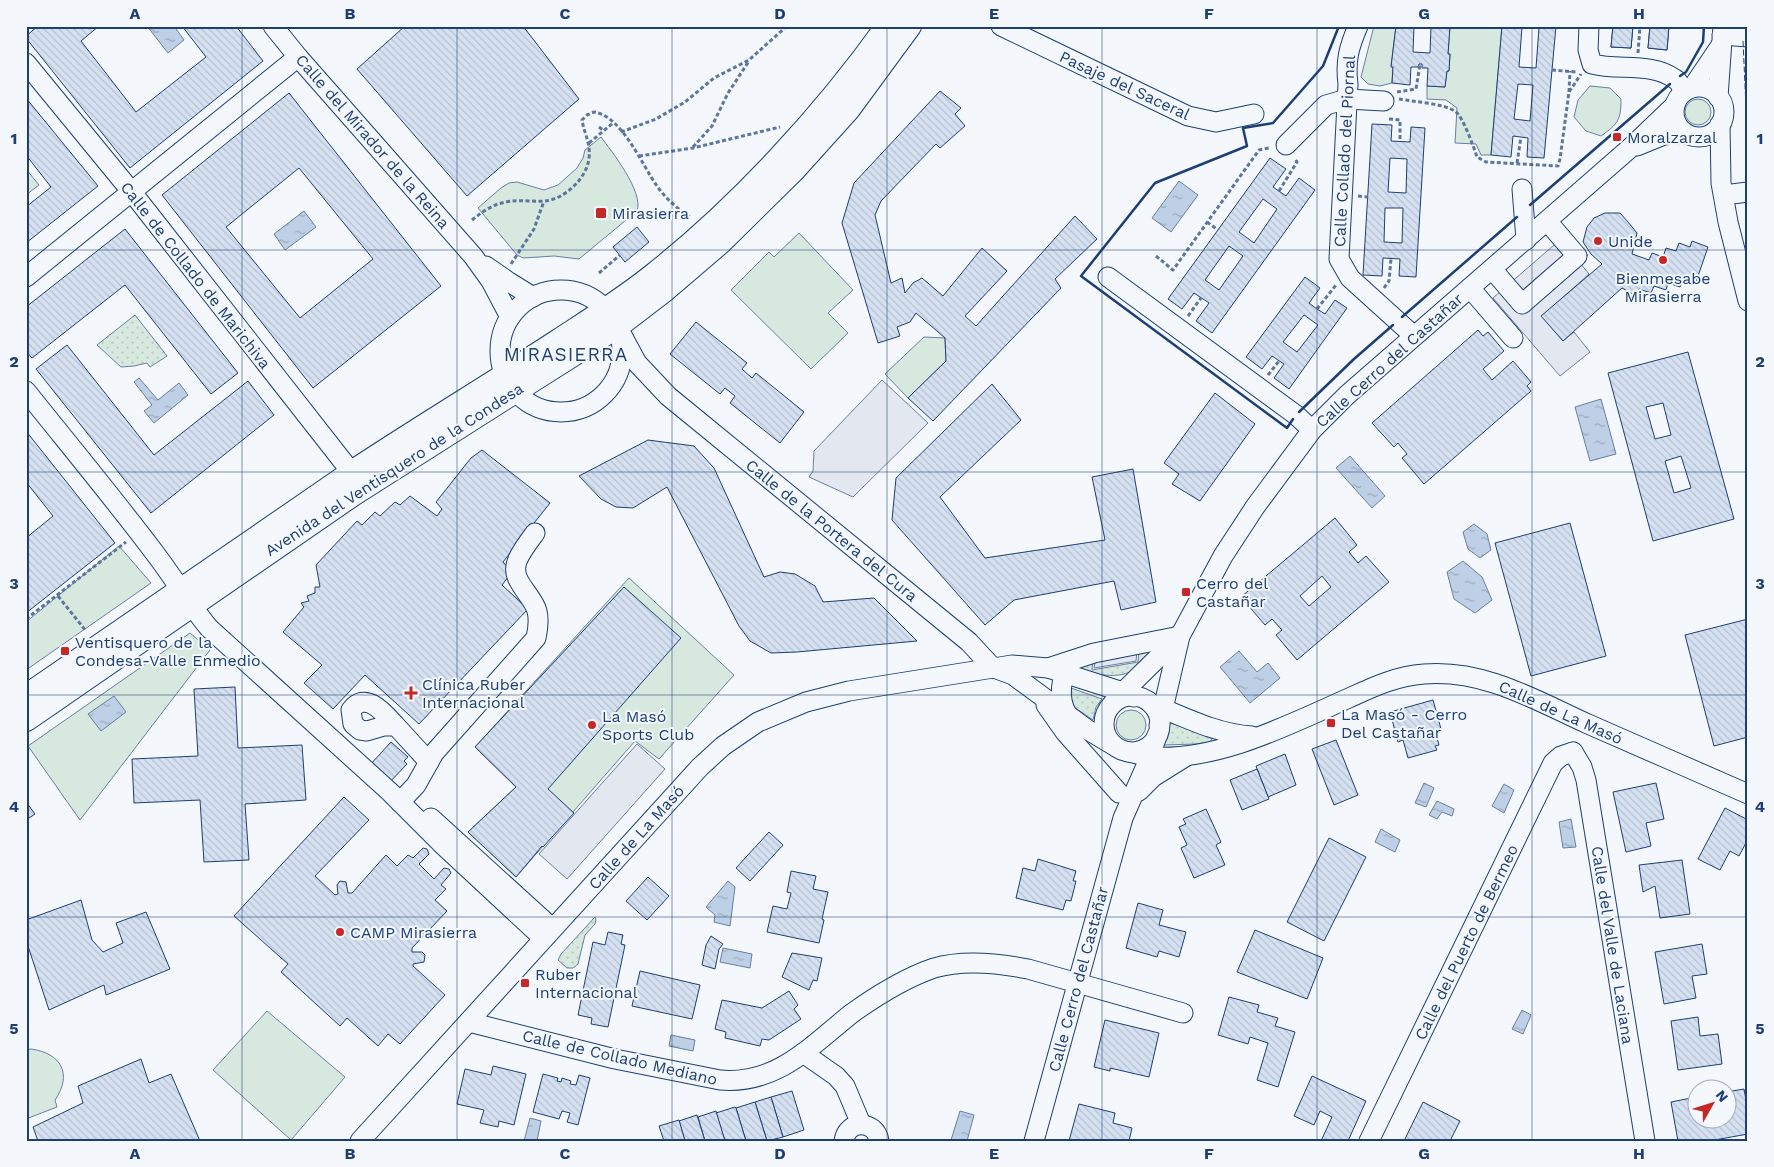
<svg xmlns="http://www.w3.org/2000/svg" width="1774" height="1167" font-family="'Work Sans',sans-serif">
<style>
.grass{fill:url(#grass-dots);stroke:#687fa3}
.green{fill:#d7e8df;stroke:#687fa3}
.parking{fill:#e3e8f0;stroke:#687fa3}
.water{fill:url(#water-ripples);stroke:#687fa3}
.building{fill:url(#building-back-hatch);stroke:#1d3f73;fill-rule:evenodd}
.lines{fill:none;stroke-linecap:round;stroke-linejoin:round}
.minor-casing{stroke:#1d3f73;stroke-width:21}
.major-casing{stroke:#1d3f73;stroke-width:26}
.path{stroke:#5e769c;stroke-width:3;stroke-dasharray:4 2.5;stroke-linecap:butt}
.minor{stroke:#f4f7fb;stroke-width:19}
.major{stroke:#f4f7fb;stroke-width:24}
.fence{stroke:#1d3f73;stroke-width:1;stroke-dasharray:6 2.5;stroke-linecap:butt}
.wall{stroke:#1d3f73;stroke-width:2.5}
.grid{fill:none;stroke:#1d3f73;stroke-width:1;stroke-opacity:0.55}
.poi-dot{fill:#c62828;stroke:#f4f7fb;stroke-width:2}
.labels{text-anchor:middle;stroke-width:4;stroke-linejoin:round;paint-order:stroke}
.street-label{font-size:16px;fill:#1d3f73;stroke:#f4f7fb}
.poi-label{font-size:16px;fill:#1d3f73;stroke:#f4f7fb;text-anchor:start}
.quarter-label{font-size:19px;letter-spacing:1px;fill:#1d3f73;stroke:#f4f7fb}
.neatline{fill:none;stroke:#1d3f73;stroke-width:2}
.grid-label{font-size:16px;text-anchor:middle;font-weight:bold;fill:#1d3f73}
</style>
<defs>
<pattern id="grass-dots" width="8" height="8" patternUnits="userSpaceOnUse" patternTransform="scale(1.25)"><rect width="8" height="8" fill="#d7e8df"/><path d="M2 2h.1M6 6h.1" fill="none" stroke="#b8c8c3" stroke-width="1.8" stroke-linecap="round"/></pattern>
<pattern id="water-ripples" width="26" height="14" patternUnits="userSpaceOnUse" patternTransform="scale(1.25)"><rect width="26" height="14" fill="#bed0e5"/><path d="M2 4q2-2 4 0t4 0M15 11q2-2 4 0t4 0" fill="none" stroke="#9aaabe"/></pattern>
<pattern id="building-back-hatch" width="6" height="6" patternUnits="userSpaceOnUse" patternTransform="scale(1.25)"><rect width="6" height="6" fill="#d5e0f0"/><path d="M-1 5l2 2M0 0l6 6M5-1l2 2" fill="none" stroke="#b6c1d1"/></pattern>
</defs>
<rect width="100%" height="100%" fill="#f4f7fb"/>
<g class="grass">
<path d="M135,315L167,356L150,367L147,363L134,366L121,367L97,345Z"/>
<path d="M1154,648C1149,654 1144,661 1139,666C1123,681 1097,675 1079,669L1081,665L1093,659L1092,670L1138,662L1139,650Z"/>
<path d="M1071,688L1102,699L1096,707L1093,720L1071,705Z"/>
<path d="M1170,723L1212,736L1211,742L1195,744L1164,745Z"/>
<path d="M595,917L596,919L595,924L585,935L578,964L573,968H567L558,960L561,954Z"/>
</g>
<g class="green">
<path d="M1374,26H1396L1391,66L1393,67L1392,83L1380,86L1368,84L1361,77Z"/>
<path d="M1450,26H1502L1491,155H1481L1476,144L1455,143L1457,108L1446,100L1427,99V86L1445,87L1447,71H1449L1450,54H1448Z"/>
<path d="M1590,86L1610,88L1621,99C1621,120 1618,124 1601,136L1586,131L1574,117L1578,100Z"/>
<circle cx="1698" cy="112" r="13"/>
<path d="M601,137C612,152 644,192 637,211L579,259L554,256L523,258L517,255L478,208L501,188L509,183L517,182L544,190L558,185L577,168L583,158L585,150Z"/>
<path d="M26,169L39,185L26,195Z"/>
<path d="M799,233L853,290L828,313L848,333L811,369L731,290L769,252L774,257Z"/>
<path d="M924,337L945,338L946,361L908,398L885,374Z"/>
<path d="M119,546L151,583L26,670V622Z"/>
<path d="M629,578L734,675L659,759L635,741L516,877L468,832L516,787L475,747Z"/>
<path d="M190,633L210,650L80,820L28,746Z"/>
<circle cx="1131" cy="725" r="15"/>
<path d="M267,1011L345,1077L291,1140L213,1070Z"/>
<path d="M31,1049C61,1053 73,1074 55,1100L57,1107L26,1119V1050Z"/>
</g>
<g class="parking">
<path d="M1569,232L1588,255L1580,263L1589,274L1542,316L1563,341L1574,332L1590,352L1560,376L1493,298Z"/>
<path d="M882,380L928,423L853,497L809,477L813,471L814,451Z"/>
<path d="M1137,651L1136,661L1094,668L1096,658Z"/>
<path d="M637,744L665,769L567,879L539,854Z"/>
</g>
<g class="water">
<path d="M147,26H174L184,40L168,53Z"/>
<path d="M1179,181L1198,195L1171,232L1152,218Z"/>
<path d="M304,211L316,227L285,250L274,234Z"/>
<path d="M139,378L158,400L179,383L188,395L154,423L144,411L152,405L134,382Z"/>
<path d="M1601,399L1616,454L1590,461L1575,407Z"/>
<path d="M1350,456L1385,496L1372,508L1336,468Z"/>
<path d="M1474,524L1487,534L1491,550L1480,558L1468,549L1463,532Z"/>
<path d="M1463,561L1482,577L1492,600L1475,613L1454,599L1447,572Z"/>
<path d="M1239,651L1257,672L1268,663L1280,678L1250,703L1220,667Z"/>
<path d="M114,696L126,712L101,731L88,714Z"/>
<path d="M1424,783L1434,788L1426,807L1415,803Z"/>
<path d="M1504,784L1514,790L1504,813L1492,806Z"/>
<path d="M1437,801L1454,809L1452,816L1442,812L1437,819L1429,815Z"/>
<path d="M1571,819L1576,847L1563,848L1559,822Z"/>
<path d="M1381,829L1400,840L1395,852L1375,842Z"/>
<path d="M728,881L735,887L730,926L714,922L715,915L706,907Z"/>
<path d="M723,948L752,954L750,968L720,962Z"/>
<path d="M1522,1010L1531,1015L1523,1034L1512,1029Z"/>
<path d="M671,1035L695,1040L693,1051L669,1046Z"/>
<path d="M960,1111L974,1115L967,1141L951,1140Z"/>
<path d="M530,1118L541,1121L537,1141H524Z"/>
</g>
<g class="building">
<path d="M38,26H99L81,41L136,112L206,57L182,26H236L263,61L130,168L26,38V36Z"/>
<path d="M405,26H523L579,99L467,196L357,69Z"/>
<path d="M1396,26H1414L1413,52L1430,53L1431,26H1450L1448,54H1450L1449,71H1447L1445,87L1427,86L1428,68H1422V64H1419L1418,67H1411L1410,85L1392,83L1393,67H1391Z"/>
<path d="M1502,26H1556L1544,158L1527,157L1528,138L1513,136L1511,157L1491,155ZM1522,27L1539,28L1536,68L1519,67ZM1518,84L1533,85L1530,121L1514,119Z"/>
<path d="M1613,26H1633L1631,48L1611,47Z"/>
<path d="M1613,26H1633L1631,48L1611,47Z"/>
<path d="M1647,26H1669L1667,50L1648,48L1650,26Z"/>
<path d="M1647,26H1669L1667,50L1648,48L1650,26Z"/>
<path d="M940,91L961,108L955,114L965,126L940,148L936,144L881,201L875,215L891,283L902,278L905,293L913,283L922,278L943,296L982,248L1007,271L965,316L976,326L1075,216L1097,239L1055,279L1061,288L933,421L908,398L946,361L945,338L916,313L910,322L897,327L900,336L878,343L842,223L854,183Z"/>
<path d="M289,93L441,286L313,388L162,195ZM299,168L373,259L300,318L226,227Z"/>
<path d="M26,98L98,186L26,243V207L51,187L26,155Z"/>
<path d="M1372,124L1392,125L1391,141L1410,142L1411,127L1425,128L1416,277L1399,276L1400,259L1383,258L1382,276L1363,275ZM1390,158L1407,159L1406,193L1388,192ZM1385,208H1403L1402,243L1384,242Z"/>
<path d="M1270,158L1286,169L1273,187L1286,196L1299,178L1315,190L1212,333L1196,321L1209,303L1194,293L1182,309L1168,299ZM1263,199L1277,209L1254,243L1239,232ZM1229,246L1243,256L1219,290L1205,280Z"/>
<path d="M1605,213H1620L1628,222L1637,233L1632,254L1649,260L1652,253L1663,257L1666,248L1676,251L1679,243L1690,247L1692,241L1708,247L1695,285L1683,281L1680,287L1668,283L1666,290L1654,286L1651,293L1639,289L1636,296L1622,288L1563,341L1541,316L1602,264L1591,254L1583,242L1587,227L1594,218Z"/>
<path d="M637,227L649,242L625,262L613,247Z"/>
<path d="M125,229L238,373L211,394L125,285L32,358L26,351V307Z"/>
<path d="M1305,277L1320,288L1309,303L1317,309L1325,314L1335,300L1347,308L1289,389L1274,378L1284,364L1272,356L1262,369L1246,357ZM1304,315L1318,325L1297,352L1283,342Z"/>
<path d="M696,322L747,363L742,369L752,378L756,373L804,412L780,443L730,403L735,396L725,388L720,394L670,354Z"/>
<path d="M1478,330L1483,336L1488,332L1504,351L1483,369L1492,380L1513,361L1531,382L1527,386L1531,391L1424,484L1402,458L1407,454L1398,443L1394,447L1372,423Z"/>
<path d="M67,345L154,455L248,381L274,415L151,513L36,369Z"/>
<path d="M1688,352L1734,519L1653,541L1608,373ZM1663,403L1671,435L1655,439L1646,407ZM1681,456L1691,488L1674,493L1665,461Z"/>
<path d="M992,384L1021,420L940,497L985,558L1105,540L1092,477L1133,469L1156,602L1121,610L1114,581L1014,600L985,625L892,520L896,478Z"/>
<path d="M1215,393L1255,424L1200,501L1172,484L1179,474L1164,463Z"/>
<path d="M26,431L115,543L26,613V538L53,516L26,482Z"/>
<path d="M648,440L694,446L714,468L764,577L780,572L795,574L815,586L823,602L874,598L917,641L797,652L771,653L750,641L739,626L667,487L633,508L616,507L601,499L579,476Z"/>
<path d="M482,450L550,503L503,562L512,572L502,585L528,609L419,724L365,675L333,709L304,683L322,665L283,632L304,607L301,603L309,601L307,596L315,593V587H320L316,565L357,521L362,525L375,512L380,516L395,502L400,505L410,496L437,516L442,509L436,502L471,458Z"/>
<path d="M1335,518L1357,545L1349,552L1358,563L1366,556L1389,582L1297,660L1276,635L1282,630L1272,619L1265,625L1241,597ZM1322,576L1331,587L1309,606L1300,596Z"/>
<path d="M1570,523L1606,656L1531,676L1495,543Z"/>
<path d="M624,587L681,638L548,789L574,813L543,847L542,846L516,877L468,832L516,787L475,747Z"/>
<path d="M1748,619V737L1714,746L1685,635Z"/>
<path d="M235,687L238,748L302,745L306,800L245,804L249,860L204,862L200,800L134,803L132,759L198,756L194,689Z"/>
<path d="M1433,700L1441,729L1435,731L1439,745L1435,746L1437,750L1408,758L1403,740L1398,742L1390,712Z"/>
<path d="M1336,740L1358,795L1334,805L1312,749Z"/>
<path d="M391,742L408,757L404,761L407,764L388,784L369,766Z"/>
<path d="M1285,754L1296,785L1268,797L1256,766Z"/>
<path d="M1257,769L1269,799L1242,810L1230,780Z"/>
<path d="M1656,783L1664,819L1646,823L1651,846L1626,852L1613,792Z"/>
<path d="M344,797L369,820L315,876L335,895L338,894L337,885L340,881L346,882L348,893H352L386,855L397,866L408,855L413,858L423,848L427,849L429,854L419,864L434,879L444,868L449,869L451,873L441,885L446,889L435,900L447,911L412,948V952H422L425,955L424,962L413,964V966L445,995L400,1044L388,1034L378,1046L347,1018L340,1026L281,972L288,964L234,916Z"/>
<path d="M26,802L35,814L26,820Z"/>
<path d="M1725,808L1748,820V839L1739,856L1730,851L1720,870L1698,859Z"/>
<path d="M1206,809L1221,842L1216,845L1225,865L1194,878L1181,848L1187,845L1179,827L1186,824L1183,819Z"/>
<path d="M769,832L783,845L750,881L736,868Z"/>
<path d="M1329,838L1366,857L1324,941L1287,922Z"/>
<path d="M1038,859L1076,871L1073,881H1076L1071,901L1066,900L1063,910L1016,898L1023,868L1035,871Z"/>
<path d="M1682,860L1690,914L1660,918L1655,886L1643,892L1639,865Z"/>
<path d="M791,871L816,876L813,889L828,892L822,919L824,920L819,943L767,932L773,906L787,909L791,893L787,892Z"/>
<path d="M648,877L669,896L647,920L626,901Z"/>
<path d="M81,900L92,940L103,952L123,943L116,923L146,912L170,969L106,995L104,985L49,1010L26,940V920Z"/>
<path d="M1138,903L1163,910L1159,925L1186,932L1179,957L1159,951L1157,957L1126,948Z"/>
<path d="M1255,930L1323,958L1307,999L1237,972Z"/>
<path d="M608,932L623,935L621,944L625,945L608,1027L591,1024L592,1018L578,1015L593,942L605,945Z"/>
<path d="M711,936L723,944L719,949L715,969L702,965L706,945Z"/>
<path d="M1702,944L1707,974L1692,976L1696,998L1664,1004L1655,952Z"/>
<path d="M792,953L822,958L817,981L813,980L809,990L782,977Z"/>
<path d="M640,971L700,985L692,1019L632,1006Z"/>
<path d="M789,991L798,1005L794,1009L801,1019L769,1040L762,1039L760,1046L725,1038L726,1032L715,1029L722,1000L762,1008Z"/>
<path d="M1229,997L1259,1005L1257,1012L1278,1018L1275,1026L1295,1032L1278,1087L1257,1080L1268,1043L1250,1037L1248,1044L1218,1035Z"/>
<path d="M1698,1017L1700,1036L1718,1034L1722,1064L1678,1070L1671,1021Z"/>
<path d="M1105,1020L1159,1033L1149,1077L1110,1068V1071L1094,1067Z"/>
<path d="M141,1059L149,1083L171,1074L200,1141H38L33,1127L83,1103L78,1086Z"/>
<path d="M493,1066L526,1074L514,1125L499,1121L498,1127L480,1123L484,1110L457,1104L465,1069L491,1075Z"/>
<path d="M543,1074L558,1078L557,1081L561,1082L562,1078L571,1081L570,1084L576,1085L579,1075L590,1078L578,1125L567,1122L570,1113L562,1111L559,1119L533,1112Z"/>
<path d="M1312,1076L1366,1101L1348,1141H1321L1332,1117L1320,1111L1314,1125L1294,1116Z"/>
<path d="M1744,1089L1748,1111V1134L1709,1141H1678L1671,1102L1696,1097V1120H1726V1092Z"/>
<path d="M792,1091L804,1130L783,1137L771,1097Z"/>
<path d="M771,1097L783,1137L767,1141L755,1102Z"/>
<path d="M755,1102L767,1141H746L736,1108Z"/>
<path d="M1423,1102L1460,1121L1450,1141H1404Z"/>
<path d="M1079,1104L1115,1113L1113,1123L1132,1128L1129,1141H1069Z"/>
<path d="M735,1107L736,1108L746,1141H725L716,1113Z"/>
<path d="M716,1111L725,1141H705L698,1117Z"/>
<path d="M697,1115L705,1141H685L679,1121Z"/>
<path d="M679,1120L685,1141H664L659,1126Z"/>
</g>
<g class="lines">
<defs>
<g id="minor">
<path d="M273,26L298,57L473,256L491,281L510,317"/>
<path d="M1001,26L1188,116L1216,122L1254,114"/>
<path d="M1358,26C1349,47 1345,61 1348,84L1339,259L1350,278L1414,336"/>
<path d="M1589,26L1588,50L1592,64C1619,71 1651,62 1675,79C1679,81 1682,88 1684,92"/>
<path d="M1722,35L1748,37"/>
<path d="M26,63L131,191L352,473L355,480V484"/>
<circle cx="1699" cy="112" r="25"/>
<path d="M1692,88L1721,45"/>
<path d="M1718,97L1723,26"/>
<path d="M1720,124L1721,183L1728,222L1748,301"/>
<path d="M1286,145L1326,105L1347,99L1384,101"/>
<path d="M1637,146L1664,135L1685,133"/>
<path d="M1522,189L1526,240"/>
<path d="M1724,195L1748,192"/>
<path d="M486,266L509,282L533,297"/>
<path d="M1492,269L1522,304L1577,256L1547,221"/>
<path d="M26,277L298,57"/>
<path d="M1108,277L1296,415L1312,430"/>
<path d="M1470,288L1513,338"/>
<circle cx="561" cy="351" r="61"/>
<path d="M617,326L637,363L668,396L969,642L993,668"/>
<path d="M26,391C70,446 115,500 157,556C175,580 190,605 209,628L390,792L443,845L543,938"/>
<path d="M994,668L1013,675L1088,730L1113,745"/>
<path d="M1048,668L1094,653L1180,636"/>
<circle cx="1132" cy="724" r="28"/>
<path d="M1115,700L1179,637"/>
<path d="M1152,704C1184,717 1217,734 1252,736"/>
<path d="M1046,705L1065,732L1119,793"/>
<path d="M1067,714C1058,699 1060,676 1071,663"/>
<path d="M396,726H384L367,731L360,730L353,724L351,710C366,690 384,713 396,726L429,762"/>
<path d="M1159,726L1180,636L1223,556L1255,507L1312,430L1347,395L1629,149L1675,105"/>
<path d="M1128,752C1136,753 1143,756 1151,757C1219,761 1288,725 1349,698C1373,687 1396,676 1424,674C1484,669 1535,700 1588,724C1641,747 1695,771 1748,794"/>
<path d="M1573,752L1582,767L1586,780L1645,1141"/>
<path d="M1139,791L1153,777L1185,757"/>
<path d="M400,802L416,785L434,753L536,638C538,629 539,619 537,611C532,593 508,580 518,559C522,550 529,541 535,533"/>
<path d="M431,818L552,928"/>
<path d="M469,1022L615,1059L720,1080C776,1085 810,1047 851,1014C876,996 905,978 934,968C964,959 998,963 1028,969L1183,1013"/>
<path d="M803,1053L836,1076L845,1086L861,1124"/>
<path d="M360,1141L700,767L723,746L758,722L806,702L849,691L1012,665L1048,668L1123,692L1134,697"/>
<path d="M844,1141C847,1119 876,1120 879,1141"/>
<path d="M1034,1141L1123,818L1150,757L1157,735"/>
<path d="M1369,1141L1553,763L1561,756L1573,752"/>
</g>
<g id="major">
<path d="M26,697L352,473C420,428 490,386 559,341C591,320 623,300 653,276C739,208 824,116 888,26"/>
<path d="M26,719L354,493L617,326L664,290L720,242L793,170L848,109L909,26"/>
</g>
</defs>
<use href="#minor" class="minor-casing"/>
<use href="#major" class="major-casing"/>
<g class="path">
<path d="M1638,53L1640,26"/>
<path d="M1552,70L1576,72"/>
<path d="M1397,92L1416,89L1420,64"/>
<path d="M1569,92L1570,71"/>
<path d="M1399,99C1414,102 1444,103 1456,112C1463,117 1474,148 1477,157L1486,162L1558,166L1560,159L1569,92L1581,74"/>
<path d="M1389,119L1400,120V141"/>
<path d="M599,127L604,131"/>
<path d="M621,132L656,119L685,102L714,78L749,60L787,26"/>
<path d="M589,143L613,123"/>
<path d="M693,147L712,126L728,93L749,61"/>
<path d="M639,156L693,148L780,127"/>
<path d="M1517,163L1521,137"/>
<path d="M1279,191L1297,162L1295,159"/>
<path d="M1358,196L1368,197"/>
<path d="M472,220C482,212 493,204 506,202C519,199 532,202 545,201C565,199 587,178 589,158C591,144 584,133 582,120L587,115L594,112C622,116 642,165 657,186C666,199 678,209 691,218"/>
<path d="M1207,222L1218,230"/>
<path d="M1156,256L1173,270L1259,150L1269,148"/>
<path d="M511,264L534,229L544,201"/>
<path d="M599,273L620,255"/>
<path d="M1384,288L1389,281L1391,259"/>
<path d="M1317,309L1336,285"/>
<path d="M1188,316L1201,298"/>
<path d="M1268,375L1279,361"/>
<path d="M58,596L86,631"/>
<path d="M26,619L126,542"/>
</g>
<use href="#minor" class="minor"/>
<use href="#major" class="major"/>
<path class="fence" d="M1743,41L1748,151"/>
<g class="wall">
<path d="M1680,76L1686,72L1703,42L1704,26"/>
<path d="M1530,205L1670,84"/>
<path d="M1402,317L1517,217"/>
<path d="M1299,412L1354,359L1393,325"/>
<path d="M1293,419L1287,428L1081,276L1155,183L1247,146L1243,128L1273,123L1323,66L1339,26"/>
</g>
</g>
<path class="grid" d="M242,26V1141M457,26V1141M672,26V1141M887,26V1141M1102,26V1141M1317,26V1141M1532,26V1141M26,250H1748M26,472H1748M26,695H1748M26,917H1748"/>
<g class="poi-dot">
<rect x="1612" y="132" width="10" height="10" rx="2.5"/>
<rect x="595" y="207" width="12" height="12" rx="2.5"/>
<circle cx="1598" cy="241" r="5"/>
<circle cx="1663" cy="260" r="5"/>
<rect x="1181" y="587" width="10" height="10" rx="2.5"/>
<rect x="60" y="646" width="10" height="10" rx="2.5"/>
<path d="M408.5 685.5h5v5h5v5h-5v5h-5v-5h-5v-5h5z"/>
<rect x="1326" y="718" width="10" height="10" rx="2.5"/>
<circle cx="592" cy="725" r="5"/>
<circle cx="340" cy="932" r="5"/>
<rect x="520" y="978" width="10" height="10" rx="2.5"/>
</g>
<g class="labels">
<g class="street-label">
<text transform="translate(1125 85) rotate(25)" y="6">Pasaje del Saceral</text>
<text transform="translate(373 141) rotate(49)" y="6">Calle del Mirador de la Reina</text>
<text transform="translate(1344 151) rotate(-87)" y="6">Calle Collado del Piornal</text>
<text transform="translate(196 275) rotate(52)" y="6">Calle de Collado de Marichiva</text>
<text transform="translate(1389 360) rotate(-42)" y="6">Calle Cerro del Castañar</text>
<text transform="translate(394 469) rotate(-33)" y="6">Avenida del Ventisquero de la Condesa</text>
<text transform="translate(832 530) rotate(39)" y="6">Calle de la Portera del Cura</text>
<text transform="translate(1561 712) rotate(24)" y="6">Calle de La Masó</text>
<text transform="translate(636 837) rotate(-48)" y="6">Calle de La Masó</text>
<text transform="translate(1466 942) rotate(-64)" y="6">Calle del Puerto de Bermeo</text>
<text transform="translate(1613 945) rotate(81)" y="6">Calle del Valle de Laciana</text>
<text transform="translate(1078 979) rotate(-75)" y="6">Calle Cerro del Castañar</text>
<text transform="translate(620 1057) rotate(13)" y="6">Calle de Collado Mediano</text>
</g>
<g class="poi-label">
<text x="1627" y="143">Moralzarzal</text>
<text x="612" y="219">Mirasierra</text>
<text x="1608" y="247">Unide</text>
<text x="1663" y="284" text-anchor="middle">Bienmesabe<tspan x="1663" dy="18">Mirasierra</tspan></text>
<text x="1196" y="589">Cerro del<tspan x="1196" dy="18">Castañar</tspan></text>
<text x="75" y="648">Ventisquero de la<tspan x="75" dy="18">Condesa-Valle Enmedio</tspan></text>
<text x="422" y="690">Clínica Ruber<tspan x="422" dy="18">Internacional</tspan></text>
<text x="1341" y="720">La Masó - Cerro<tspan x="1341" dy="18">Del Castañar</tspan></text>
<text x="602" y="722">La Masó<tspan x="602" dy="18">Sports Club</tspan></text>
<text x="350" y="938">CAMP Mirasierra</text>
<text x="535" y="980">Ruber<tspan x="535" dy="18">Internacional</tspan></text>
</g>
<g class="quarter-label">
<text x="566" y="361">MIRASIERRA</text>
</g>
</g>
<rect width="1774" height="1167" fill="none" stroke="#f4f7fb" stroke-width="55"/>
<g transform="translate(1712 1104) rotate(51)"><circle r="24" fill="#f4f7fb" stroke="#9eadc5"/>
<path d="M0-4L9 19L0 12L-9 19Z" fill="#c62828"/>
<text y="-8" font-size="14" font-weight="bold" text-anchor="middle" fill="#1d3f73">N</text>
</g>
<rect x="28" y="28" width="1718" height="1112" class="neatline"/>
<g class="grid-label">
<text x="135" y="19">A</text>
<text x="350" y="19">B</text>
<text x="565" y="19">C</text>
<text x="780" y="19">D</text>
<text x="994" y="19">E</text>
<text x="1209" y="19">F</text>
<text x="1424" y="19">G</text>
<text x="1639" y="19">H</text>
<text x="14" y="144">1</text>
<text x="1760" y="144">1</text>
<text x="14" y="367">2</text>
<text x="1760" y="367">2</text>
<text x="14" y="589">3</text>
<text x="1760" y="589">3</text>
<text x="14" y="812">4</text>
<text x="1760" y="812">4</text>
<text x="14" y="1034">5</text>
<text x="1760" y="1034">5</text>
<text x="135" y="1159">A</text>
<text x="350" y="1159">B</text>
<text x="565" y="1159">C</text>
<text x="780" y="1159">D</text>
<text x="994" y="1159">E</text>
<text x="1209" y="1159">F</text>
<text x="1424" y="1159">G</text>
<text x="1639" y="1159">H</text>
</g>
</svg>
